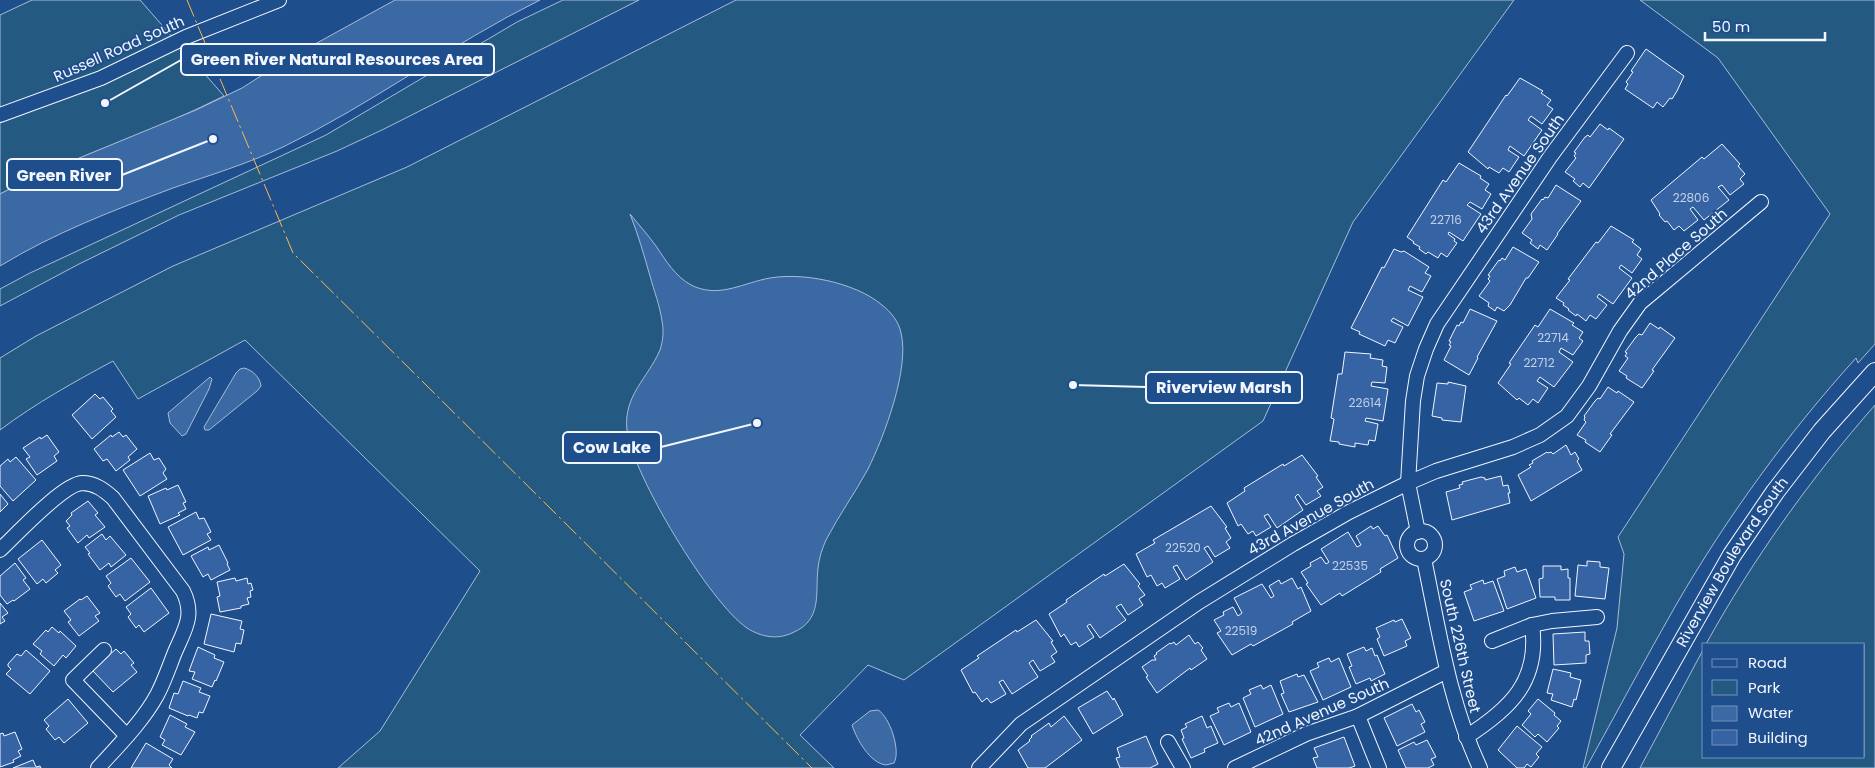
<svg xmlns="http://www.w3.org/2000/svg" width="1875" height="768" font-family="Poppins,sans-serif">
<style>
.green{fill:#245a82;stroke:#a8bbd7}
.water{fill:#3b69a3;stroke:#a8bbd7}
.building{fill:#3563a3;stroke:#f2f6ff}
.lines{fill:none;stroke-linecap:round;stroke-linejoin:round}
.minor-casing{stroke:#f2f6ff;stroke-width:16}
.tertiary-casing{stroke:#f2f6ff;stroke-width:20}
.minor{stroke:#1f4e8c;stroke-width:14}
.tertiary{stroke:#1f4e8c;stroke-width:18}
.power{stroke:#ffb74d;stroke-width:1;stroke-dasharray:18 4 2.5 4;stroke-linecap:butt}
.labels{text-anchor:middle;stroke-width:4;stroke-linejoin:round;paint-order:stroke}
.number-label{font-size:12px;fill:#c3d1e8}
.street-label{font-size:15px;fill:#f2f6ff;stroke:#1f4e8c}
.leader{fill:none;stroke:#f2f6ff;stroke-width:2}
.callout-dot{fill:#f2f6ff;stroke:#1f4e8c;stroke-width:2}
.callout{fill:#1f4e8c;stroke:#f2f6ff;stroke-width:2}
.callout-label{font-size:16px;text-anchor:middle;font-weight:bold;fill:#f2f6ff}
</style>
<rect width="100%" height="100%" fill="#1f4e8c"/>
<g class="green">
<path d="M32,0H140L224,96C151,133 72,157 0,194V15Z"/>
<path d="M563,0H639L384,129L337,151L179,215L79,264L0,306V289L30,273L326,135L517,22Z"/>
<path d="M736,0H1514L1353,222L1263,421L904,680L868,665L800,735L834,768H338L380,731L480,571L245,340L138,399L113,361C74,382 36,403 0,430V358L36,336L173,266L407,167Z"/>
<path d="M1640,0H1875V344L1858,363L1856,358C1788,433 1727,517 1676,605C1645,659 1616,714 1586,768H1583L1617,628L1624,554L1618,537L1830,214L1718,58Z"/>
<path d="M1875,405V768H1640L1704,648V757H1864V644H1706C1753,559 1811,478 1875,405Z"/>
</g>
<g class="water">
<path d="M395,0H540C451,44 372,104 283,147C247,164 210,175 173,188C114,210 54,233 0,266V194L33,177L196,110L242,88L286,60Z"/>
<path d="M630,214C639,225 648,235 656,246C666,261 675,276 691,285C717,298 739,285 765,279C799,271 855,282 882,305C891,312 899,322 901,333C910,368 884,437 868,469C855,493 839,515 826,540C822,549 819,558 818,568C815,594 823,620 792,633C777,640 761,637 747,628C710,603 632,474 627,430C623,396 648,378 660,350C663,341 664,331 662,321C660,306 654,291 650,276C644,255 638,234 630,214Z"/>
<path d="M244,368C252,370 260,377 261,386L257,391L209,430H205L204,427L236,373L240,369Z"/>
<path d="M210,377L212,379L209,389L186,434L182,436L170,423L168,413Z"/>
<path d="M878,710C890,717 901,751 894,763L886,765C870,763 857,740 852,725L870,711Z"/>
</g>
<g class="building">
<path d="M1646,49L1684,76L1677,91L1672,99L1670,98L1663,107L1657,102L1653,108L1625,89L1628,84L1626,82L1633,72L1631,71Z"/>
<path d="M1520,78L1543,91L1541,93L1551,100L1547,105L1553,109L1542,124L1531,116L1528,120L1542,130L1524,156L1510,146L1508,150L1519,157L1509,172L1503,168L1499,173L1489,167L1488,169L1468,152L1506,95L1507,96Z"/>
<path d="M1600,124L1608,130L1609,128L1624,139L1589,188L1583,183L1580,187L1573,181L1575,179L1565,172L1576,158L1574,156L1576,153L1574,152L1585,137L1588,135L1590,137Z"/>
<path d="M1722,144L1740,164L1738,166L1745,174L1740,179L1744,184L1730,195L1722,185L1718,187L1729,200L1704,220L1693,207L1690,209L1698,220L1684,231L1679,226L1674,230L1667,221L1665,222L1659,215L1660,214L1651,200L1702,157L1704,159Z"/>
<path d="M1459,163L1481,176L1480,178L1489,184L1485,190L1491,194L1482,209L1470,202L1467,205L1481,214L1463,241L1449,232L1448,234L1455,239L1454,241L1457,243L1447,257L1441,253L1438,258L1428,252L1426,254L1419,249L1420,247L1413,243L1414,242L1407,237L1443,180L1446,182Z"/>
<path d="M1556,185L1581,201L1557,234H1558L1547,250L1540,245L1538,249L1530,243L1532,240L1522,233L1532,219L1531,214L1542,199L1543,200L1545,197L1548,198Z"/>
<path d="M1611,226L1634,240L1632,242L1641,249L1637,255L1642,259L1632,273L1621,265L1619,268L1632,278L1613,304L1599,294L1597,297L1607,305L1596,319L1590,315L1586,321L1577,314L1576,316L1568,310L1569,309L1563,305L1564,303L1556,298L1570,280L1568,279L1596,242L1598,243Z"/>
<path d="M1513,247L1539,262L1528,278H1526L1510,305L1504,311L1497,307L1495,311L1488,306L1489,303L1479,296L1490,281L1488,279L1490,276L1488,275L1499,260L1500,261L1502,258L1505,260Z"/>
<path d="M1394,249L1401,252L1404,251L1429,267L1425,273L1431,276L1422,292L1410,286L1408,290L1423,297L1408,326L1393,318L1391,321L1403,327L1395,343L1388,340L1385,346L1359,334L1360,332L1351,328L1382,267L1384,268Z"/>
<path d="M1470,309L1497,321L1477,357L1478,358L1469,375L1444,360L1451,346L1449,345L1451,342L1449,341L1457,325L1459,326L1461,322L1463,323Z"/>
<path d="M1550,309L1574,323L1572,325L1583,332L1579,338L1583,341L1573,355L1561,348L1559,352L1573,362L1554,387L1540,377L1537,381L1548,388L1538,403L1533,399L1528,405L1519,398L1517,400L1498,383L1511,364L1509,363L1535,325L1538,327Z"/>
<path d="M1650,323L1659,329L1660,327L1675,338L1652,370L1654,371L1642,388L1626,378L1627,376L1619,371L1628,358L1625,356L1627,353L1625,352L1636,337L1639,334L1642,335Z"/>
<path d="M1345,352L1371,354L1370,358L1383,360L1382,366L1387,367L1385,383L1372,382L1371,386L1388,389L1383,421L1366,418L1365,421L1378,424L1375,441L1369,440L1368,445L1355,443V447L1339,444V442L1330,441L1334,419L1331,418L1338,374H1342Z"/>
<path d="M1448,382L1466,386L1461,422L1442,420V418L1432,416L1437,383L1448,384Z"/>
<path d="M1608,387L1617,393L1618,391L1634,402L1610,434L1612,435L1600,452L1585,442L1586,440L1577,435L1586,422L1584,420L1585,417L1584,416L1595,401L1598,398L1600,399Z"/>
<path d="M95,394L100,399L103,397L113,409L111,411L116,417L92,439L72,415Z"/>
<path d="M119,432L123,437L126,435L137,449L128,457L130,460L116,471L107,459L103,461L94,449L111,435L112,437Z"/>
<path d="M47,435L59,452L54,456L57,461L37,475L26,459L30,457L23,448L40,437L41,439Z"/>
<path d="M1566,445L1571,455L1575,452L1579,459L1577,461L1582,470L1531,501L1518,475L1531,467L1529,465L1533,463L1532,461L1547,452L1548,453L1551,452L1553,454Z"/>
<path d="M150,453L154,460L159,458L166,469L163,473L167,479L140,496L123,470Z"/>
<path d="M1302,455L1318,476L1316,477L1323,487L1317,491L1321,496L1306,505L1298,494L1295,497L1303,510L1277,528L1268,514L1264,516L1271,527L1256,536L1253,531L1248,534L1241,524L1238,526L1227,503L1245,491L1244,488L1283,464L1284,466Z"/>
<path d="M16,457L36,480L13,501L0,486V466L8,459L10,462Z"/>
<path d="M1501,476L1503,486L1508,485L1510,493H1508L1510,503L1452,520L1446,492L1460,488L1459,485L1463,484L1462,482L1481,477L1485,478V480Z"/>
<path d="M178,485L186,502L183,503L186,509L178,513L180,515L160,524L148,496L166,488L167,490Z"/>
<path d="M0,494L8,504L0,512Z"/>
<path d="M88,501L98,513L95,515L105,527L89,538L87,535L78,543L67,528L70,526L66,521L72,515L71,513Z"/>
<path d="M1211,506L1227,527L1225,528L1231,538L1226,542L1230,548L1215,557L1208,546L1204,548L1213,562L1186,580L1177,565L1173,567L1180,579L1165,588L1162,583L1157,586L1151,575L1147,577L1136,554L1155,543L1153,540Z"/>
<path d="M196,512L199,519L204,518L211,532L207,534L211,540L183,555L168,527Z"/>
<path d="M1371,526L1373,529L1378,526L1385,536L1387,535L1398,558L1380,569L1381,572L1342,596L1340,593L1321,605L1306,584L1308,583L1301,572L1311,566L1310,563L1321,557L1326,564L1329,562L1321,549L1348,532L1357,547L1361,545L1356,536Z"/>
<path d="M102,534L106,540L110,536L126,555L111,567L109,563L100,570L88,554L90,553L85,547Z"/>
<path d="M42,540L61,565L55,570L58,573L46,583L43,579L37,584L18,559Z"/>
<path d="M219,545L228,563L227,564L230,570L211,580L208,574L203,577L191,556L208,547L209,550Z"/>
<path d="M131,558L150,582L125,601L120,594L116,597L108,586L111,583L106,576Z"/>
<path d="M1587,561L1600,562V567L1609,568L1605,599L1575,596L1578,565L1587,566Z"/>
<path d="M15,563L26,578L23,580L30,589L14,601L13,600L7,604L0,595V576Z"/>
<path d="M1124,564L1140,584L1138,586L1145,595L1139,599L1143,605L1128,615L1121,604L1116,607L1126,620L1100,638L1090,624L1087,626L1094,637L1079,647L1076,642L1071,645L1064,634L1061,637L1049,614L1067,602L1066,600L1104,574L1105,576Z"/>
<path d="M1543,566H1561V570L1568,569V578H1570V600H1555V597H1540L1539,579L1543,578Z"/>
<path d="M1515,567L1517,572L1526,569L1536,598L1507,609L1497,579L1505,576L1504,571Z"/>
<path d="M235,578L236,581L247,578L248,584L251,583L253,590L250,591L251,597L247,598L249,604L241,606V608L220,612L217,597L220,596L217,582Z"/>
<path d="M1292,578L1298,589L1301,587L1311,611L1292,622L1293,624L1253,646L1251,644L1232,655L1217,633L1221,631L1214,620L1224,615L1223,612L1233,607L1238,616L1242,613L1234,598L1262,584L1271,598L1274,596L1269,586L1279,580L1281,584Z"/>
<path d="M1483,580L1484,584L1493,581L1504,611L1474,621L1464,592L1472,589L1470,585Z"/>
<path d="M151,588L169,613L144,632L139,625L136,628L128,617L131,614L126,607Z"/>
<path d="M87,596L100,613L95,616L99,621L79,636L68,622L71,620L64,611L80,599L81,600Z"/>
<path d="M0,603L8,613L2,617L5,621L0,624Z"/>
<path d="M211,614L242,621L240,629L244,630L241,644L236,643L234,652L204,644Z"/>
<path d="M1402,619L1411,638L1405,641L1407,646L1384,656L1377,639L1380,637L1376,628L1394,620L1395,622Z"/>
<path d="M1036,620L1053,641L1051,642L1057,652L1051,656L1055,662L1040,671L1033,660L1029,663L1038,677L1012,694L1003,680L999,682L1006,694L991,703L987,698L982,702L975,692L973,693L961,670L979,658L977,656L1016,630L1017,632Z"/>
<path d="M52,627L59,633L60,631L76,646L66,658L63,655L54,666L40,654L42,651L33,644L46,630L48,632Z"/>
<path d="M1585,632V641H1589L1590,654L1586,655V663L1554,665L1553,634Z"/>
<path d="M1189,635L1195,644L1198,642L1203,648L1201,650L1207,659L1191,670L1190,668L1157,693L1146,677L1148,676L1142,667L1152,660H1156L1154,656L1157,654L1156,653L1170,643L1171,644L1174,642L1176,645Z"/>
<path d="M198,647L215,655L214,658L224,662L216,681L215,680L212,687L192,679L195,672L189,671Z"/>
<path d="M1364,647L1366,651L1372,648L1375,656L1377,655L1385,674L1371,681L1370,678L1356,684L1349,667L1352,666L1347,654Z"/>
<path d="M116,649L121,654L124,651L134,663L131,665L137,672L113,692L92,670Z"/>
<path d="M26,650L50,671L30,694L6,674L11,669L8,666V664L17,654L21,656Z"/>
<path d="M1329,658L1331,662L1339,658L1351,687L1323,700L1310,671L1319,667L1317,663Z"/>
<path d="M1553,669L1571,673L1570,677L1581,680L1576,700L1574,699L1572,707L1551,700L1553,694L1547,693Z"/>
<path d="M1297,674L1298,677L1304,675L1318,702L1289,712L1281,694L1284,693L1280,681Z"/>
<path d="M183,681L201,688L199,692L210,696L203,713L199,712L197,718L189,715L188,716L169,708L174,693L178,694Z"/>
<path d="M1261,685L1263,689L1271,685L1283,714L1255,727L1243,698L1251,694L1249,690Z"/>
<path d="M1107,691L1113,700L1114,698L1123,715L1093,734L1078,708Z"/>
<path d="M68,699L88,723L64,743L59,737L55,740L46,729L49,726L44,720Z"/>
<path d="M1538,699L1555,713L1554,715L1561,721L1557,726L1559,728L1547,742L1538,734L1535,737L1522,725L1531,714L1528,711Z"/>
<path d="M1229,703L1231,707L1239,703L1251,732L1224,745L1210,716L1219,712L1217,708Z"/>
<path d="M1412,704L1416,712L1419,710L1425,722L1421,724L1425,732L1397,746L1384,718Z"/>
<path d="M170,715L187,724L185,727L195,732L181,755L162,745L165,740L160,737Z"/>
<path d="M1064,716L1082,740L1045,768H1028L1018,750L1030,741L1029,740L1032,737L1031,736L1049,723L1051,727Z"/>
<path d="M1202,716L1207,728L1211,726L1218,743L1204,749L1205,752L1191,758L1182,739L1184,738L1181,730L1187,727L1185,724Z"/>
<path d="M1517,726L1542,747L1536,754L1539,757L1531,767L1527,764L1524,768H1517L1498,750Z"/>
<path d="M15,732L22,749L18,751L21,756L13,760L14,762L0,767V734L3,733L4,736Z"/>
<path d="M1146,736L1158,764L1150,768H1120L1116,758L1120,757L1117,748Z"/>
<path d="M1344,737L1355,766L1349,768H1317L1313,758L1318,757L1314,748Z"/>
<path d="M1427,740L1436,757L1431,759L1434,765L1428,768H1406L1398,750L1414,742L1416,745Z"/>
<path d="M146,743L173,759L169,765L172,768H131Z"/>
<path d="M33,760L36,767L40,766L41,768H13Z"/>
</g>
<g class="lines">
<defs>
<g id="minor">
<path d="M0,115L101,78L186,37L279,0"/>
<circle cx="1421" cy="545" r="14"/>
<path d="M1418,532L1408,483L1413,401L1417,376L1426,349L1437,324L1550,157L1627,53"/>
<path d="M0,550C16,535 63,484 82,483C95,483 104,490 113,498L183,591C195,615 185,629 175,652C169,667 164,682 157,695C143,721 118,746 98,768"/>
<path d="M1424,559C1439,630 1449,702 1480,768"/>
<path d="M1492,641L1532,625L1552,621L1597,617"/>
<path d="M104,650L73,680L127,736"/>
<path d="M1358,716L1379,768"/>
<path d="M1466,737C1510,709 1540,681 1532,625"/>
<path d="M1168,742L1183,768"/>
<path d="M979,768L1021,724L1199,602L1293,544L1349,512L1408,483L1436,471L1513,447L1540,435L1567,416L1589,386L1620,331L1640,303L1761,202"/>
<path d="M1235,768L1306,734L1358,716L1447,671"/>
</g>
<g id="tertiary">
<path id="s1" d="M1611,768L1732,555L1775,492L1822,431L1875,372"/>
</g>
</defs>
<use href="#minor" class="minor-casing"/>
<use href="#tertiary" class="tertiary-casing"/>
<use href="#minor" class="minor"/>
<use href="#tertiary" class="tertiary"/>
<path class="power" d="M187,0L293,253L812,768"/>
</g>
<g class="labels">
<g class="number-label">
<text x="1691" y="202">22806</text>
<text x="1446" y="224">22716</text>
<text x="1553" y="342">22714</text>
<text x="1539" y="367">22712</text>
<text x="1365" y="407">22614</text>
<text x="1183" y="552">22520</text>
<text x="1350" y="570">22535</text>
<text x="1241" y="635">22519</text>
</g>
<g class="street-label">
<text transform="translate(119 49) rotate(-24)" y="5">Russell Road South</text>
<text transform="translate(1520 174) rotate(-55)" y="5">43rd Avenue South</text>
<text transform="translate(1676 254) rotate(-41)" y="5">42nd Place South</text>
<text transform="translate(1311 517) rotate(-29)" y="5">43rd Avenue South</text>
<text dy="5" stroke="none"><textPath href="#s1" startOffset="239">Riverview Boulevard South</textPath></text>
<text transform="translate(1460 646) rotate(77)" y="5">South 226th Street</text>
<text transform="translate(1322 712) rotate(-24)" y="5">42nd Avenue South</text>
</g>
</g>
<path class="leader" d="M105 103L181 60M213 139L122 175M1073 385L1146 387M757 423L661 447"/>
<g class="callout-dot">
<circle cx="105" cy="103" r="5"/>
<circle cx="213" cy="139" r="5"/>
<circle cx="1073" cy="385" r="5"/>
<circle cx="757" cy="423" r="5"/>
</g>
<g class="callout">
<rect x="181" y="44" width="313" height="31" rx="5"/>
<rect x="7" y="159" width="115" height="31" rx="5"/>
<rect x="1146" y="372" width="156" height="31" rx="5"/>
<rect x="563" y="432" width="98" height="31" rx="5"/>
</g>
<g class="callout-label">
<text x="337" y="65">Green River Natural Resources Area</text>
<text x="64" y="181">Green River</text>
<text x="1224" y="393">Riverview Marsh</text>
<text x="612" y="453">Cow Lake</text>
</g>
<rect x="1702" y="643" width="162" height="115" fill="#1f4e8c" stroke="#7391ba"/>
<rect x="1712" y="659" width="25" height="8" fill="#1f4e8c" stroke="#7391ba"/>
<text x="1748" y="668" font-size="15" fill="#f2f6ff">Road</text>
<rect x="1712" y="680" width="25" height="15" fill="#245a82" stroke="#7391ba"/>
<text x="1748" y="693" font-size="15" fill="#f2f6ff">Park</text>
<rect x="1712" y="706" width="25" height="15" fill="#3b69a3" stroke="#7391ba"/>
<text x="1748" y="718" font-size="15" fill="#f2f6ff">Water</text>
<rect x="1712" y="730" width="25" height="15" fill="#3563a3" stroke="#7391ba"/>
<text x="1748" y="743" font-size="15" fill="#f2f6ff">Building</text>
<path d="M1705 32v8h120v-8" fill="none" stroke="#f2f6ff" stroke-width="2.5"/>
<text x="1712" y="32" font-size="15" fill="#f2f6ff" stroke="#1f4e8c" stroke-width="4" paint-order="stroke">50 m</text>
</svg>
